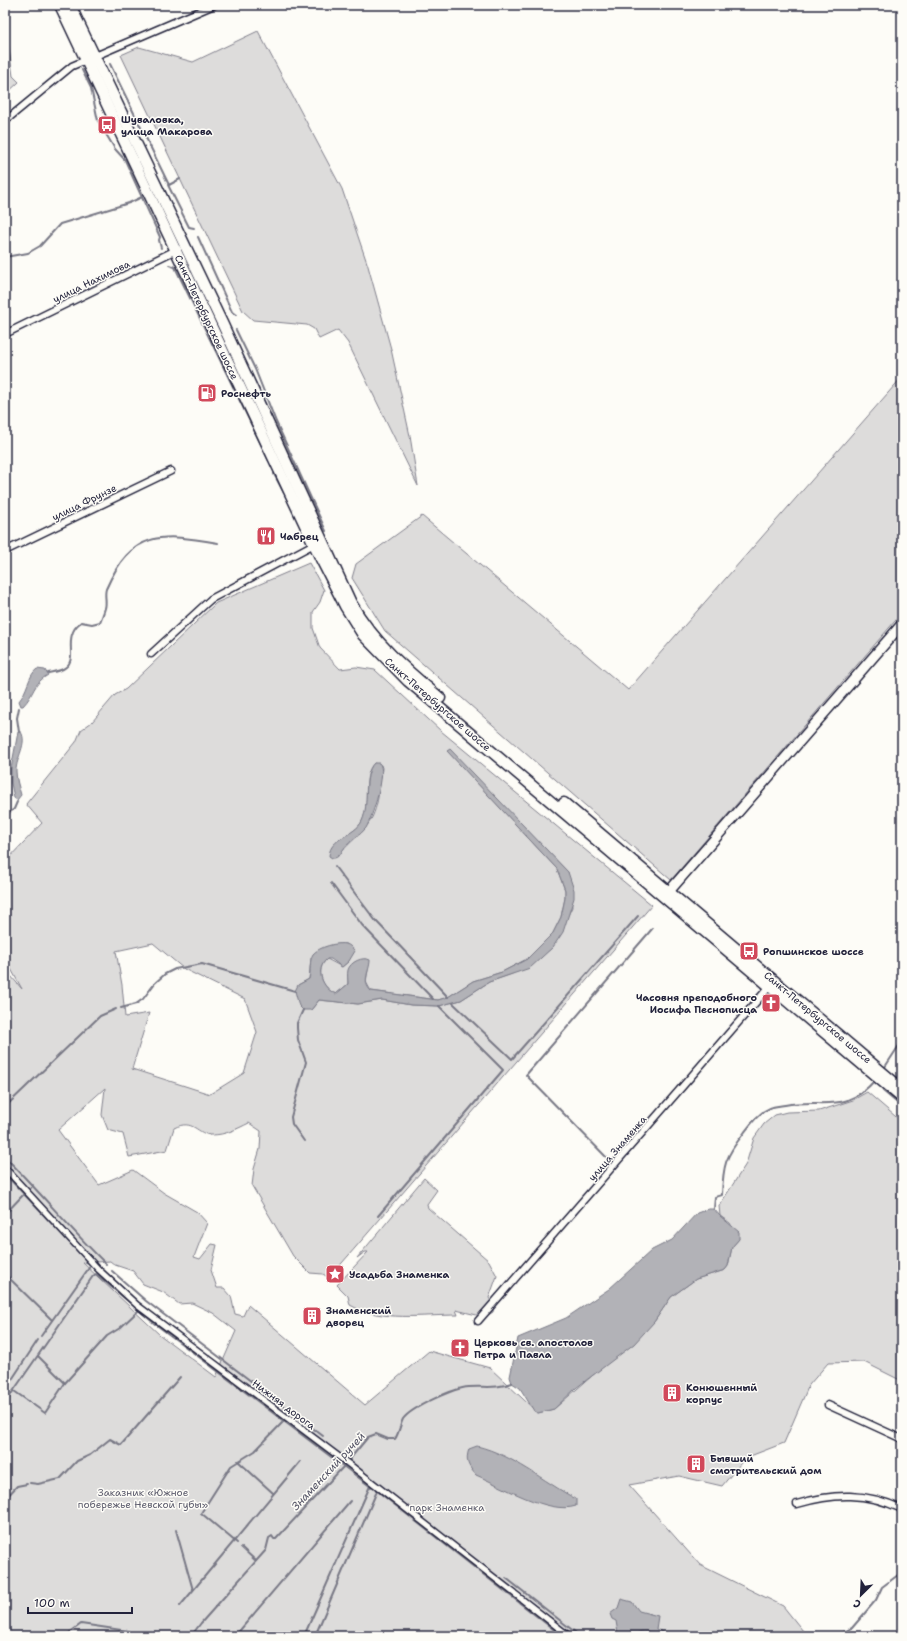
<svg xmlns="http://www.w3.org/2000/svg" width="907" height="1641" font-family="'Shantell Sans',sans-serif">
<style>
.green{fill:#dddcdb;stroke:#807f8b;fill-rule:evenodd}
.water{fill:#b2b2b7;stroke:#787885}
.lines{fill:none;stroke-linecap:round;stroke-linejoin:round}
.stream{stroke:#787885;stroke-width:2}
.pedestrian-casing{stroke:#22223b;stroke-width:8}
.minor-casing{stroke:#22223b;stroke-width:9}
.secondary-casing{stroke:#22223b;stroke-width:12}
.primary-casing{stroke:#22223b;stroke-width:13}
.pedestrian{stroke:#fdfcf7;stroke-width:5}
.minor{stroke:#fdfcf7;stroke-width:6}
.secondary{stroke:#fdfcf7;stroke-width:9}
.primary{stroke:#fdfcf7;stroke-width:10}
.labels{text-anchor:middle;stroke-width:3;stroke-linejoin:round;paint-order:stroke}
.poi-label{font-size:10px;font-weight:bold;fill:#22223b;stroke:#fdfcf7;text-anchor:start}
.street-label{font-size:10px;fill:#22223b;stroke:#fdfcf7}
.park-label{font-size:10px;fill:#5a5a6b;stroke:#fdfcf7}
.water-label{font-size:11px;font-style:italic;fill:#545466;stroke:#fdfcf7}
</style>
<rect width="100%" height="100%" fill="#fdfcf7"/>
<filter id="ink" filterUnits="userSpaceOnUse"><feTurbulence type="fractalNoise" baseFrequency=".025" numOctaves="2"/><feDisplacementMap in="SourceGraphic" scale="8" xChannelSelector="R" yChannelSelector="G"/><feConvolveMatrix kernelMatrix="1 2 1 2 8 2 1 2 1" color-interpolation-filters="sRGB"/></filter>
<g filter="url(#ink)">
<g class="green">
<path d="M5,22L13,76L19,82L5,95Z"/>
<path d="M258,31L342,189L368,266L391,349L410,436L418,486L348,343L338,330L319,339L314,329L307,325L253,320L243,311L121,55L139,47L193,62Z"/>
<path d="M902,377V613L671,880L385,631L352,578L356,564L422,516L628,690Z"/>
<path d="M309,563L324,590L320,602L313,612V628L320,648L340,669L356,667L375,670L441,731L652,905L329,1278L323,1274L310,1273L293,1256L252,1186L254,1169L260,1149L261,1131L249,1123C237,1129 225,1135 212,1135C197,1135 194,1118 174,1128L167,1150L129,1157L123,1134L108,1130L102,1115L105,1088L58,1130L99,1185L133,1170L164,1193L197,1212L207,1223L194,1257L200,1259L212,1244L217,1245L211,1270L217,1288H224L231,1296L235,1314L243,1316L248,1305L365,1405L429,1351L490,1368L538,1413L554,1409L654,1322L671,1297L696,1279L725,1270L728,1266L732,1247L739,1239L730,1223L720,1216L719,1206L746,1164L754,1138L764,1124L775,1115L787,1112L819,1111L853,1100L867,1092L902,1122V1381L864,1362L828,1363L809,1385L784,1443L745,1458L722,1486L679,1476L629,1485L700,1565L783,1606L807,1636H5V969L22,989L5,958V862L42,823L26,804L76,742L81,730L92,722L115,695L126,689L216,603ZM448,751L568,872L572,907L553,947L542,956L512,974L489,982L461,1000L439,1006L411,1005L382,1000L358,1004L319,1000L311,1010L298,985L309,979L311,958L326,947L345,944L349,961L342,967L327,959C314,970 323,989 336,994L348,984V978L368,970L366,982L371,991L438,1000L448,997L473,981L502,972L527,959L553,933L561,917L565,898V890L557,869ZM374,763L381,765L382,768C379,788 379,814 364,829C356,839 346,845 339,856V840C346,835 356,831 361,823C372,806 360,778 374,763ZM153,943L184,969L245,999L257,1032L244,1073L210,1094L132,1069L149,1013L125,1017L122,985L116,951ZM110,1261L115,1265L133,1271L143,1284L163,1292L179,1304L192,1303L213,1313L236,1331L216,1377L160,1335L83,1263Z"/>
<path d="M424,1178L437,1190L427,1204L428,1208L489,1261L497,1276L489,1298L494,1305L493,1312L485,1317L456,1310L458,1315C424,1315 380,1322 350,1305L348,1296L337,1285L368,1252H365L357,1258Z"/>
</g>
<g class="water">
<path d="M37,669L45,670L48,675C33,683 34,695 23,706H21L19,701C27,692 29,674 37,669Z"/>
<path d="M18,732H21C28,743 16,758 16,771C16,779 19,787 21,795L17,800L14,798L11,783V769Z"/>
<path d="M450,749L568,872L574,890V898L563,932L553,947L530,968L489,982L461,1000L439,1006L411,1005L382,1000L358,1004L319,1000L311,1010H303L299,1006L295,991L298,985L309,979C311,972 309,960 313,954C319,947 337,942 346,944C350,945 352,948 355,951L349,961L342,967L331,959H327C314,970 323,989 336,994L348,984C348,980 347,974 348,970C350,962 363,956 370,960C370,971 361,981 371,991L438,1000L448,997L473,981L502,972L527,959L553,933L561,917L565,898V890L557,869L447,751Z"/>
<path d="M374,763H379C388,770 372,818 366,828C360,836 351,839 345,847C341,852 339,859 332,858L329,856C330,837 355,836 362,821C370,804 362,776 374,763Z"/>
<path d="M708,1209H714L720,1216L739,1232V1239L732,1247L728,1266L725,1270L696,1279L671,1297L654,1322L634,1344L576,1388L554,1409L538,1413L534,1411L520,1388L512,1383L510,1377L518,1338L566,1318L609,1289L652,1250L672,1240L697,1213Z"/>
<path d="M477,1446C513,1455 543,1481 576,1499V1506C549,1515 502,1486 476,1475C468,1466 465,1461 469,1449Z"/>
<path d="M621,1599L632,1602L639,1611L658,1616L656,1629L671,1636C656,1636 643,1625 634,1636H621L618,1633L616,1621L612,1619L610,1614L618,1608Z"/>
</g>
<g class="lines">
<g class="stream">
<path d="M110,64L169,185L180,179"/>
<path d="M82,70L91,88L98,121L115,149L125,160L160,237L159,240L161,248"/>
<path d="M168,185L189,227L194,228"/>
<path d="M198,237L232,312L236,315"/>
<path d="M5,257L28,253L40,246L60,224L129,203L142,197"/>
<path d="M169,265L175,267L269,461"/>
<path d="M236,330L255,369L276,422L326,531"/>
<path d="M274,474L284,493"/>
<path d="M48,673C52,672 59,671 63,669C81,660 60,638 81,622L92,624L100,622C102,617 104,612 105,608C107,602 104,595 106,589C132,530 161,533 218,543"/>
<path d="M19,708L17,718L19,732"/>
<path d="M5,816L14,809L17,802"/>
<path d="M335,867L375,920L448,997"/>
<path d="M331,883L362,925L433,999"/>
<path d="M453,1003L512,1059L638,916"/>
<path d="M121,1008L136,1004L143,999L155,983L165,974L175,969L202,964L295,991"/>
<path d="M303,1010L297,1023V1028L298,1040L306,1062L291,1117L292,1124L304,1141"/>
<path d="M883,1070L902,1041"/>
<path d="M883,1091L902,1107"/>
<path d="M5,1107L100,1016L116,1009"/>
<path d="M5,1157C40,1192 71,1230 106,1264"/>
<path d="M611,1162L526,1075L652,929"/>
<path d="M5,1174L91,1265L41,1336"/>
<path d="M30,1189L33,1185"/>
<path d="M714,1209L715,1197L722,1195C723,1165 725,1157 744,1133C751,1124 758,1113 770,1108C774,1106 780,1106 785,1105C824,1098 845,1115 876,1079"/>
<path d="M5,1214L24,1194"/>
<path d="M378,1216L503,1070L439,1006"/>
<path d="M112,1271L146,1301L323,1436"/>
<path d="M5,1274L52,1320"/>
<path d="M158,1326L371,1487"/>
<path d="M38,1356L65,1383"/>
<path d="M5,1390L38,1340"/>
<path d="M14,1391L45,1413L65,1383L107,1336L120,1328L138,1311"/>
<path d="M5,1403L93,1276L96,1274L155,1324"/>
<path d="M238,1461L273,1493"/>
<path d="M30,1483L38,1484L60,1479L77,1461L90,1455L110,1439L121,1445L180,1377"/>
<path d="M376,1490L562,1636"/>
<path d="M5,1499L17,1486L27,1484"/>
<path d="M176,1530L193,1590"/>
<path d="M237,1543L201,1513L231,1466L255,1451L283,1422"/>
<path d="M241,1547L256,1561"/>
<path d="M506,1578L580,1636"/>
<path d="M180,1606L300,1462"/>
<path d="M65,1636L81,1624L128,1631L131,1636"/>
<path d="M191,1636L201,1623L266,1550L269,1538L272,1536L274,1539H276L344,1466L368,1437L376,1434L388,1439H395C399,1433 400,1425 403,1419C412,1407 454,1388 469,1387C484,1386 497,1389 512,1383"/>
<path d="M235,1636L350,1501"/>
<path d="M304,1636L370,1486"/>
<path d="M315,1636L377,1491"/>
<path d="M837,1636L852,1628L876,1600L882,1587L902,1572"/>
</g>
<defs>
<path id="pedestrian" d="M5,1168L98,1269L137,1305L350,1465L569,1636"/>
<g id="minor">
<path d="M5,121L72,66L214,5"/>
<path d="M5,334L178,249"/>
<path d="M5,551L171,471"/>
<path d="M151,654L211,599L314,544"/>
<path d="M478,1321L770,986"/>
<path d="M828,1405L902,1439"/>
<path d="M797,1504C834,1493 866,1492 902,1509"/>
</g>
<path id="secondary" d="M665,896L902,624"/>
<g id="primary">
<path d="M60,5L322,561L345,606L363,635L408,681L902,1098"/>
<path d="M70,5L222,323L351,603C373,642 406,670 440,698"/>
<path d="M564,803L902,1089"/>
</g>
</defs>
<use href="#pedestrian" class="pedestrian-casing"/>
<use href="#minor" class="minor-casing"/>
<use href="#secondary" class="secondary-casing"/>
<use href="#primary" class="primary-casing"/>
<use href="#pedestrian" class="pedestrian"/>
<use href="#minor" class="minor"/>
<use href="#secondary" class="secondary"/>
<use href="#primary" class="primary"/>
</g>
</g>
<defs>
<symbol id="bus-square" viewBox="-11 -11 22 22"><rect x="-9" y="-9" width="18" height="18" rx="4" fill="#d1495b" stroke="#fdfcf7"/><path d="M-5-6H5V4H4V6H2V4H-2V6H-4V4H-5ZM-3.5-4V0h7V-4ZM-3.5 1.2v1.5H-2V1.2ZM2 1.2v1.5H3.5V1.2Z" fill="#fff"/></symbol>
<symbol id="fuel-square" viewBox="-11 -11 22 22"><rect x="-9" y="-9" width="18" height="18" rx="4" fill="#d1495b" stroke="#fdfcf7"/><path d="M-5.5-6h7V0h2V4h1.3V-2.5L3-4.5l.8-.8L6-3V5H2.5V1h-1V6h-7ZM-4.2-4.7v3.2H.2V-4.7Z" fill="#fff"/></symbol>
<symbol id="restaurant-square" viewBox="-11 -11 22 22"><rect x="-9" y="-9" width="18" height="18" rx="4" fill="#d1495b" stroke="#fdfcf7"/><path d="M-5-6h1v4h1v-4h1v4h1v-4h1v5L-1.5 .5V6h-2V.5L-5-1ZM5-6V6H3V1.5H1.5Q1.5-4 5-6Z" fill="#fff"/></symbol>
<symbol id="church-square" viewBox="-11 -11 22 22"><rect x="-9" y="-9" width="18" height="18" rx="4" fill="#d1495b" stroke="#fdfcf7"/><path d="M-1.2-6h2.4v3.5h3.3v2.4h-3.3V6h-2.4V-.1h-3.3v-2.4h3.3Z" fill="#fff"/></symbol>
<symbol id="sight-square" viewBox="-11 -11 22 22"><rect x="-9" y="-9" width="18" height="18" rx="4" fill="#d1495b" stroke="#fdfcf7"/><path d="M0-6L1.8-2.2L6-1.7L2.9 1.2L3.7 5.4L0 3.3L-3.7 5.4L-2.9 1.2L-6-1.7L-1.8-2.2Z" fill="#fff"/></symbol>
<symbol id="building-square" viewBox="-11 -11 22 22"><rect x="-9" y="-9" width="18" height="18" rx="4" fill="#d1495b" stroke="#fdfcf7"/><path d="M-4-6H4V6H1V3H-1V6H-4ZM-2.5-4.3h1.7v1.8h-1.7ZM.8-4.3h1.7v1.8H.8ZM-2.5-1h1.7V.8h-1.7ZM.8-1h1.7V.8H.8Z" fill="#fff"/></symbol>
</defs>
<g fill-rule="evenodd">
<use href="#bus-square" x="96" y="114" width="22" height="22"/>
<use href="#fuel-square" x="196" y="382" width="22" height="22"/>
<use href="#restaurant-square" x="255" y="525" width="22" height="22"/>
<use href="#bus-square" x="738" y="940" width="22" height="22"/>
<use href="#church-square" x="760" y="992" width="22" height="22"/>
<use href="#sight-square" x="324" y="1263" width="22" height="22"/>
<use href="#building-square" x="301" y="1305" width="22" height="22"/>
<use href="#church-square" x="449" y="1337" width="22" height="22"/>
<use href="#building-square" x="661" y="1382" width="22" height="22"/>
<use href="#building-square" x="685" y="1453" width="22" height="22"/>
</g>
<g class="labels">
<g class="poi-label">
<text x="121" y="123">Шуваловка,<tspan x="121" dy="12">улица Макарова</tspan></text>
<text x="221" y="397">Роснефть</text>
<text x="280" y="540">Чабрец</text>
<text x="763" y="955">Ропшинское шоссе</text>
<text x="757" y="1001" text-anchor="end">Часовня преподобного<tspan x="757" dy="12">Иосифа Песнописца</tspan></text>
<text x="349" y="1278">Усадьба Знаменка</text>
<text x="326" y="1314">Знаменский<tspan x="326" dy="12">дворец</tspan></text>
<text x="474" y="1346">Церковь св. апостолов<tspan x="474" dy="12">Петра и Павла</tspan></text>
<text x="686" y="1391">Конюшенный<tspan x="686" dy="12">корпус</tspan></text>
<text x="710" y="1462">Бывший<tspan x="710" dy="12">смотрительский дом</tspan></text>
</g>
<g class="street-label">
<text transform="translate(91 281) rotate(-26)" y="4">улица Нахимова</text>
<text transform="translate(207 317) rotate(65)" y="4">Санкт-Петербургское шоссе</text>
<text transform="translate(84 502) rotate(-26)" y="4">улица Фрунзе</text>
<text transform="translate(438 704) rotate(41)" y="4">Санкт-Петербургское шоссе</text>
<text transform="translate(818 1017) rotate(40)" y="4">Санкт-Петербургское шоссе</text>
<text transform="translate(617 1148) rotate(-49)" y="4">улица Знаменка</text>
<text transform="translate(284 1404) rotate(37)" y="4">Нижняя дорога</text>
</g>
<g class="park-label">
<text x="143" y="1496">Заказник «Южное<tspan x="143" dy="12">побережье Невской губы»</tspan></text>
<text x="447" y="1511">парк Знаменка</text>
</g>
<g class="water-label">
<text transform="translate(328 1471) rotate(-47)" y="4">Знаменский ручей</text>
</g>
</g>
<rect width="907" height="1641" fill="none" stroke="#fdfcf7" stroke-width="20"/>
<rect x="10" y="10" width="887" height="1621" fill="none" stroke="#22223b" stroke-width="1.5" filter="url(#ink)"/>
<g transform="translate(861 1595) rotate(204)" stroke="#fdfcf7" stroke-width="3" paint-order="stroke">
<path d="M0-3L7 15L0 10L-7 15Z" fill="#22223b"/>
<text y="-6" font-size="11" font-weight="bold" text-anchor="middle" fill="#22223b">С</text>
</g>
<path d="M28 1607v6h104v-6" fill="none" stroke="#22223b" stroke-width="2"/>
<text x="34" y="1607" font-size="12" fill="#22223b" stroke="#fdfcf7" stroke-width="3" paint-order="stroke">100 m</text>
</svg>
